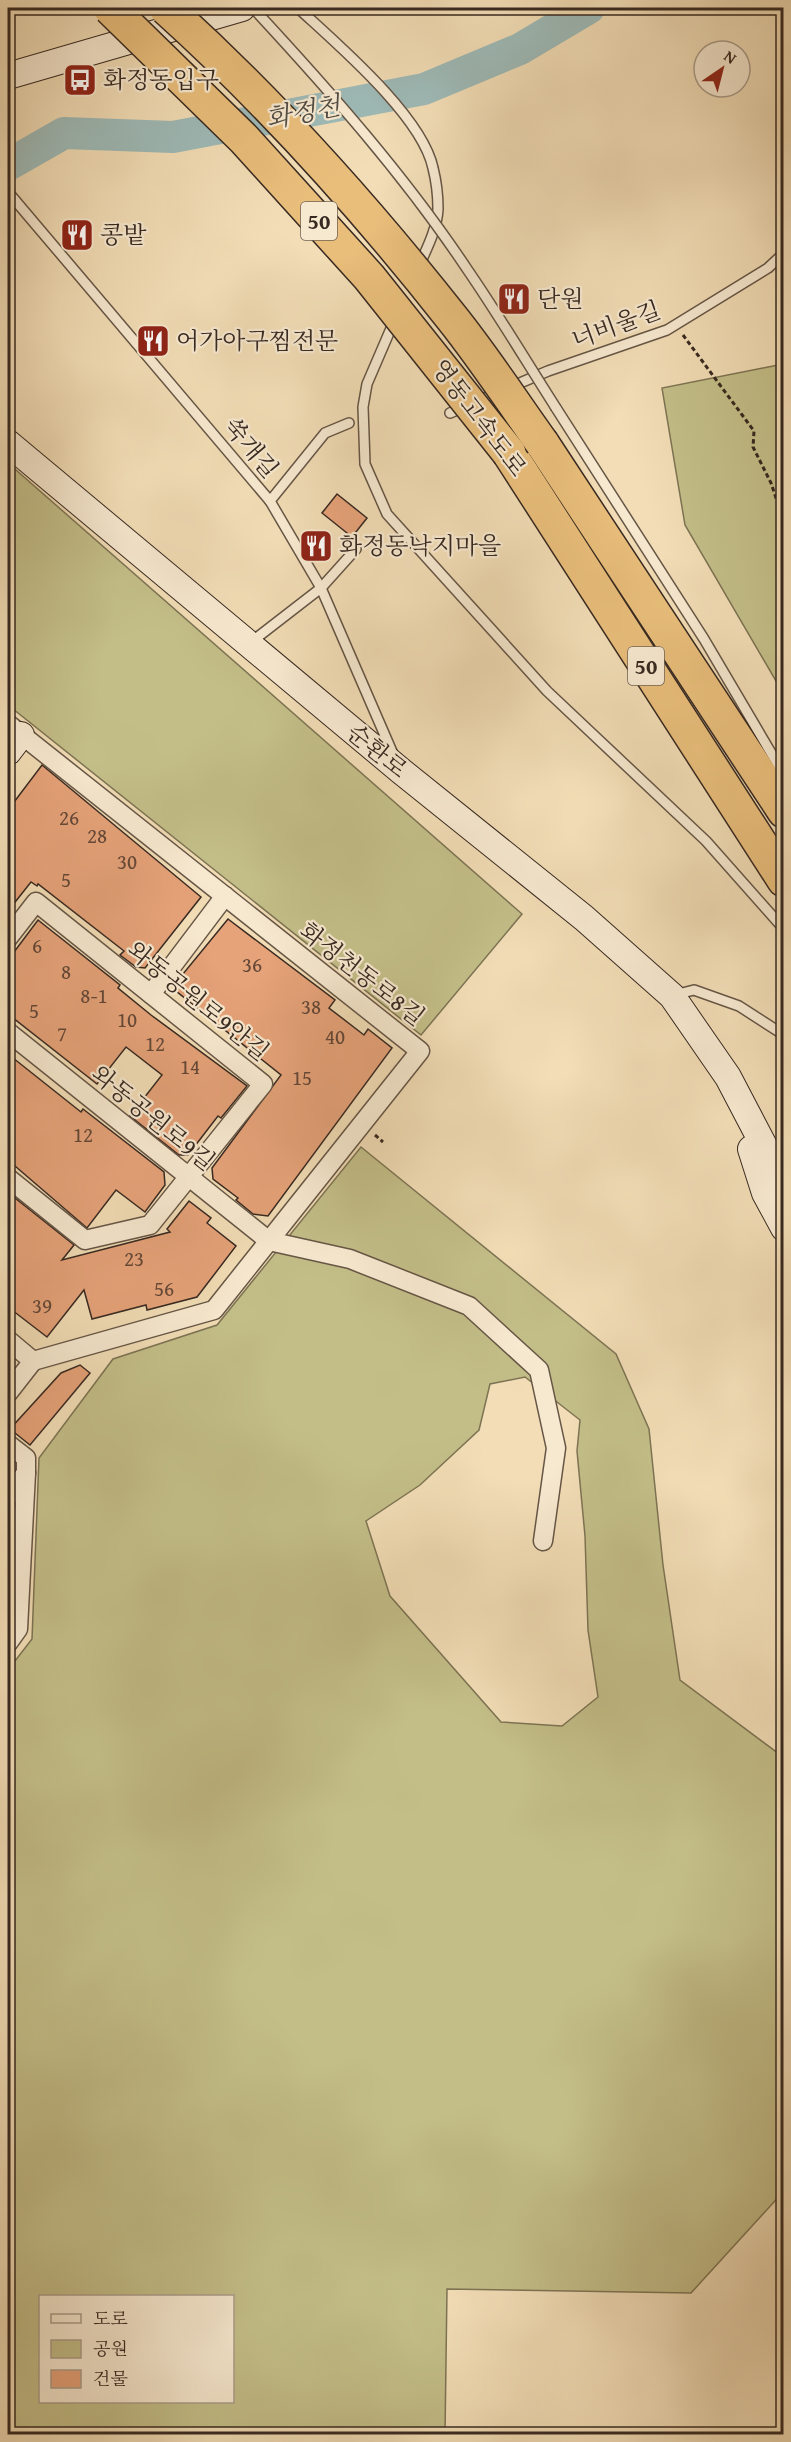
<svg xmlns="http://www.w3.org/2000/svg" width="791" height="2442" font-family="'Gentium Book Plus','Noto Serif KR',serif">
<style>
.green{fill:#c3be88;stroke:#7d7454;stroke-width:1.5;fill-rule:evenodd}
.lines{fill:none;stroke-linecap:round;stroke-linejoin:round}
.river{stroke:#9ebab7;stroke-width:32}
.building{fill:#e6a279;stroke:#372921;stroke-width:1.5}
.lane-casing{stroke:#665646;stroke-width:12}
.street-casing{stroke:#665646;stroke-width:21}
.secondary-casing{stroke:#372921;stroke-width:28}
.highway-casing{stroke:#372921;stroke-width:36}
.path{stroke:#372921;stroke-width:3;stroke-dasharray:4.5 3;stroke-linecap:butt}
.lane{stroke:#f7e9d0;stroke-width:9}
.street{stroke:#f7e9d0;stroke-width:18}
.secondary{stroke:#f7e9d0;stroke-width:26}
.highway{stroke:#e9be7b;stroke-width:33}
.lane-bridge-casing{stroke:#665646;stroke-width:12;stroke-linecap:butt}
.highway-bridge-casing{stroke:#372921;stroke-width:36;stroke-linecap:butt}
.lane-bridge{stroke:#f7e9d0;stroke-width:9}
.highway-bridge{stroke:#e9be7b;stroke-width:33}
.labels{text-anchor:middle;stroke-width:4.5;stroke-linejoin:round;paint-order:stroke}
.number-label{font-size:21px;fill:#634737}
.shield{fill:#f7e9d0;stroke:#716356;stroke-width:1.5}
.shield-label{font-size:22px;font-weight:bold;fill:#372921}
.poi-label{font-size:24px;fill:#372921;stroke:#f7e9d0;text-anchor:start}
.street-label{font-size:24px;fill:#372921;stroke:#f7e9d0}
.water-label{font-size:26px;font-style:italic;fill:#514d46;stroke:#f7e9d0}
</style>
<rect width="100%" height="100%" fill="#f2ddb6"/>
<filter id="stains"><feTurbulence type="fractalNoise" baseFrequency=".00333" numOctaves="4"/><feColorMatrix values="0 0 0 0 .2 0 0 0 0 .09 0 0 0 0 .02 0 0 0 .5 -.17"/></filter>
<radialGradient id="worn" r=".72"><stop offset=".6" stop-color="#630" stop-opacity="0"/><stop offset="1" stop-color="#630" stop-opacity=".3"/></radialGradient>
<g class="green">
<path d="M783,364H784L783,693L685,525L662,388Z"/>
<path d="M8,463L522,914L421,1035L8,705Z"/>
<path d="M361,1147L616,1354L649,1429L663,1565L680,1680L783,1757V2192L691,2293L447,2289L445,2434H8V1670L32,1639L39,1458L113,1359L217,1325ZM525,1377L580,1420L577,1451L585,1536L588,1630L598,1697L562,1726L501,1722L390,1596L366,1521L420,1485L479,1430L490,1384ZM40,2296H232V2402H40Z"/>
</g>
<g class="lines">
<path class="river" d="M8,165L64,133L173,137L424,89L520,49L589,8"/>
</g>
<g class="building">
<path d="M337,494L367,518L352,537L322,513Z"/>
<path d="M42,765L201,897L145,968L136,967L120,955L124,951L38,884L37,886L31,882L8,911V810Z"/>
<path d="M228,919L335,1000L329,1008L364,1035L368,1029L392,1048L268,1216L253,1214L236,1200L238,1198L213,1179L212,1168L281,1075L176,991L182,983L178,980Z"/>
<path d="M38,920L120,985L118,988L151,1015L247,1086L221,1118L218,1116L188,1155H179L130,1116L162,1075L126,1047L97,1084L8,1014V960Z"/>
<path d="M8,1054L81,1112L83,1109L164,1172L165,1185L145,1212L116,1190L87,1228L8,1160Z"/>
<path d="M15,1198L74,1245L62,1260L170,1232L167,1229L189,1201L211,1218L207,1223L236,1246L197,1297L147,1310L146,1305L92,1319L84,1290L47,1337L8,1307V1207Z"/>
<path d="M80,1365L90,1373L30,1445L10,1429L61,1373Z"/>
</g>
<g class="lines">
<defs>
<g id="lane">
<path d="M298,8C337,44 422,116 433,168C436,180 438,197 438,209C437,229 427,248 419,266"/>
<path d="M8,192L270,501L321,588L393,754"/>
<path d="M395,319L367,384L363,407L365,464L387,514L547,691L706,841L784,929"/>
<path d="M556,408L704,639L777,763L784,780"/>
<path d="M450,413L548,371L667,330L768,268L784,253"/>
<path d="M270,501L325,433L349,423"/>
<path d="M250,643L321,588L356,549"/>
<path d="M674,995L694,990L739,1006L784,1035"/>
</g>
<g id="street">
<path d="M8,724L420,1051L214,1310L33,1361"/>
<path d="M8,938L36,902L263,1084L150,1225L85,1240L8,1178"/>
<path d="M151,994L225,896"/>
<path d="M8,1032L269,1241L350,1259L469,1306L539,1370L556,1448L543,1541"/>
<path d="M8,1340L33,1361"/>
<path d="M8,1393L33,1361"/>
<path d="M8,1444L26,1458V1473L18,1629L8,1643"/>
<path d="M8,1497L26,1473"/>
</g>
<g id="secondary">
<path d="M8,76L242,8"/>
<path d="M8,443L401,771L584,918L672,996L728,1077L784,1184"/>
<path d="M8,752L21,735"/>
<path d="M751,1149L765,1193L784,1228"/>
</g>
<g id="highway">
<path d="M542,443L784,811"/>
<path d="M509,453L784,880"/>
</g>
</defs>
<use href="#lane" class="lane-casing"/>
<use href="#street" class="street-casing"/>
<use href="#secondary" class="secondary-casing"/>
<use href="#highway" class="highway-casing"/>
<g class="path">
<path d="M683,335L754,431L753,447L771,483L784,522"/>
<path d="M375,1135L383,1142"/>
</g>
<use href="#lane" class="lane"/>
<use href="#street" class="street"/>
<use href="#secondary" class="secondary"/>
<use href="#highway" class="highway"/>
<defs>
<path id="lane-bridge" d="M253,8C329,90 405,176 467,269C498,314 526,361 556,408"/>
<g id="highway-bridge">
<path d="M110,8L244,139L369,277L509,453"/>
<path d="M166,8C268,100 366,209 452,318C484,358 512,401 542,443"/>
</g>
</defs>
<use href="#lane-bridge" class="lane-bridge-casing"/>
<use href="#highway-bridge" class="highway-bridge-casing"/>
<use href="#lane-bridge" class="lane-bridge"/>
<use href="#highway-bridge" class="highway-bridge"/>
</g>
<defs>
<symbol id="bus-square" viewBox="-11 -11 22 22"><rect x="-9" y="-9" width="18" height="18" rx="4" fill="#8f2418" stroke="#f7e9d0"/><path d="M-5-6H5V4H4V6H2V4H-2V6H-4V4H-5ZM-3.5-4V0h7V-4ZM-3.5 1.2v1.5H-2V1.2ZM2 1.2v1.5H3.5V1.2Z" fill="#fff"/></symbol>
<symbol id="restaurant-square" viewBox="-11 -11 22 22"><rect x="-9" y="-9" width="18" height="18" rx="4" fill="#8f2418" stroke="#f7e9d0"/><path d="M-5-6h1v4h1v-4h1v4h1v-4h1v5L-1.5 .5V6h-2V.5L-5-1ZM5-6V6H3V1.5H1.5Q1.5-4 5-6Z" fill="#fff"/></symbol>
</defs>
<g fill-rule="evenodd">
<use href="#bus-square" x="61" y="61" width="38" height="38"/>
<use href="#restaurant-square" x="58" y="216" width="38" height="38"/>
<use href="#restaurant-square" x="495" y="280" width="38" height="38"/>
<use href="#restaurant-square" x="134" y="322" width="38" height="38"/>
<use href="#restaurant-square" x="297" y="527" width="38" height="38"/>
</g>
<g class="labels">
<g class="number-label">
<text x="69" y="825">26</text>
<text x="97" y="843">28</text>
<text x="127" y="869">30</text>
<text x="66" y="887">5</text>
<text x="37" y="953">6</text>
<text x="252" y="972">36</text>
<text x="66" y="979">8</text>
<text x="94" y="1003">8-1</text>
<text x="311" y="1014">38</text>
<text x="34" y="1018">5</text>
<text x="127" y="1027">10</text>
<text x="62" y="1041">7</text>
<text x="335" y="1044">40</text>
<text x="155" y="1051">12</text>
<text x="190" y="1074">14</text>
<text x="302" y="1085">15</text>
<text x="83" y="1142">12</text>
<text x="134" y="1266">23</text>
<text x="164" y="1296">56</text>
<text x="42" y="1313">39</text>
</g>
<g class="shield">
<rect x="301" y="202" width="36" height="38" rx="4.5"/>
<rect x="628" y="647" width="36" height="38" rx="4.5"/>
</g>
<g class="shield-label">
<text x="319" y="229">50</text>
<text x="646" y="674">50</text>
</g>
<g class="poi-label">
<text x="103" y="88">화정동입구</text>
<text x="100" y="243">콩밭</text>
<text x="537" y="307">단원</text>
<text x="176" y="349">어가아구찜전문</text>
<text x="339" y="554">화정동낙지마을</text>
</g>
<g class="street-label">
<text transform="translate(616 325) rotate(-20)" y="8">너비울길</text>
<text transform="translate(479 418) rotate(53)" y="8">영동고속도로</text>
<text transform="translate(251 448) rotate(50)" y="8">쑥개길</text>
<text transform="translate(377 751) rotate(39)" y="8">순환로</text>
<text transform="translate(362 974) rotate(38)" y="8">화정천동로8길</text>
<text transform="translate(198 1001) rotate(39)" y="8">와동공원로9안길</text>
<text transform="translate(153 1118) rotate(39)" y="8">와동공원로9길</text>
</g>
<g class="water-label">
<text transform="translate(303 112) rotate(-11)" y="9">화정천</text>
</g>
</g>
<rect width="791" height="2442" fill="none" stroke="#f2ddb6" stroke-width="30"/>
<rect x="9" y="9" width="773" height="2424" fill="none" stroke="#372921" stroke-width="3"/>
<rect x="15" y="15" width="761" height="2412" fill="none" stroke="#372921" stroke-width="1.5"/>
<rect x="39" y="2295" width="195" height="108" fill="#f7e9d0" stroke="#aa9c8a" stroke-width="1.5"/>
<rect x="51" y="2314" width="30" height="9" fill="#f7e9d0" stroke="#aa9c8a" stroke-width="1.5"/>
<text x="93" y="2325" font-size="18" fill="#372921">도로</text>
<rect x="51" y="2340" width="30" height="18" fill="#c3be88" stroke="#aa9c8a" stroke-width="1.5"/>
<text x="93" y="2355" font-size="18" fill="#372921">공원</text>
<rect x="51" y="2370" width="30" height="18" fill="#e6a279" stroke="#aa9c8a" stroke-width="1.5"/>
<text x="93" y="2385" font-size="18" fill="#372921">건물</text>
<g transform="translate(722 69) rotate(35)"><circle r="28" fill="#f7e9d0" stroke="#aa9c8a" stroke-width="1.5"/>
<path d="M0-4.5L10 22L0 15L-10 22Z" fill="#8f2418"/>
<text y="-9" font-size="16" font-weight="bold" text-anchor="middle" fill="#372921">N</text>
</g>
<rect width="100%" height="100%" filter="url(#stains)"/>
<rect width="100%" height="100%" fill="url(#worn)"/>
</svg>
